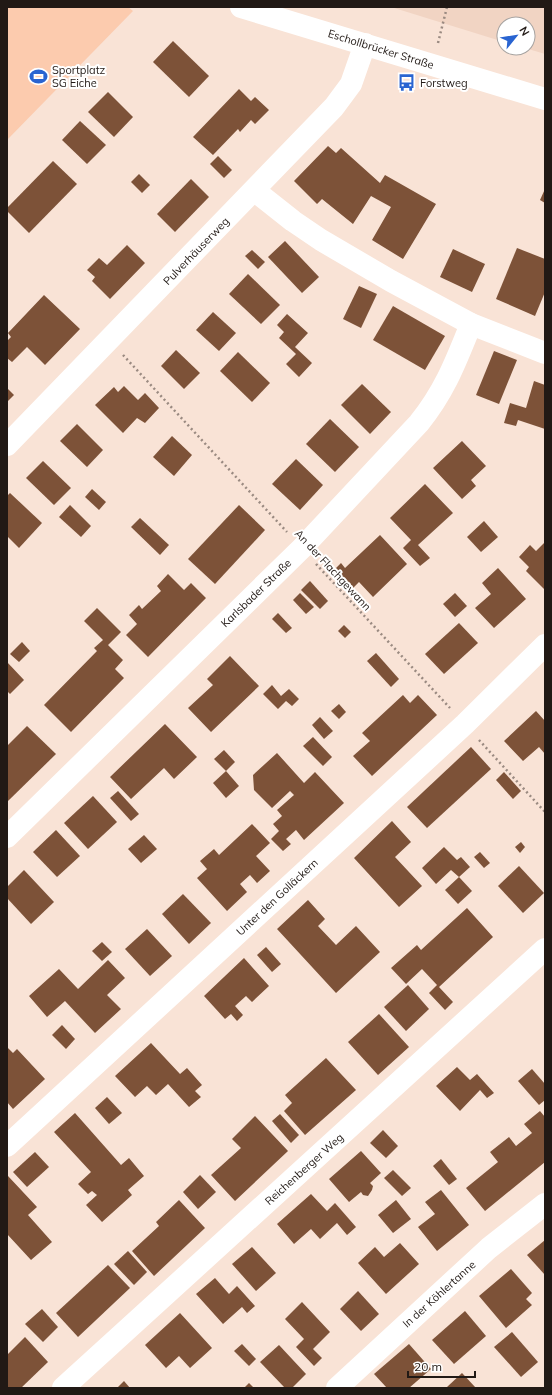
<svg xmlns="http://www.w3.org/2000/svg" width="552" height="1395" font-family="Mulish,sans-serif">
<style>
.built{fill:#f1d4c3}
.green{fill:#fccbae}
.building{fill:#7d5238}
.lines{fill:none;stroke-linecap:round;stroke-linejoin:round}
.path{stroke:#9a8a81;stroke-width:2.5;stroke-dasharray:2 3;stroke-linecap:butt}
.street{stroke:#fff;stroke-width:22}
.secondary{stroke:#fff;stroke-width:22}
.labels{text-anchor:middle;stroke-width:4;stroke-linejoin:round;paint-order:stroke}
.street-label{font-size:11px;fill:#211915;stroke:#fff}
.poi-label{font-size:11px;fill:#211915;stroke:#fff;text-anchor:start}
</style>
<rect width="100%" height="100%" fill="#f9e3d6"/>
<path class="built" d="M391,7H545V54L525,48H528V24H504V42Z"/>
<path class="green" d="M7,7H128L133,11L7,140Z"/>
<g class="building">
<path d="M173,41L209,76L189,97L153,62Z"/>
<path d="M239,89L251,101L255,97L269,110L255,124L251,120L240,132L238,129L213,155L193,137Z"/>
<path d="M108,92L133,117L114,137L88,112Z"/>
<path d="M80,121L106,145L87,164L62,140Z"/>
<path d="M328,146L336,153L341,148L380,183L385,175L436,204L403,259L372,240L391,207L371,196L353,224L322,199L317,204L294,181Z"/>
<path d="M218,156L232,170L224,178L210,164Z"/>
<path d="M53,161L77,184L29,233L7,211V208Z"/>
<path d="M139,174L150,185L142,193L131,182Z"/>
<path d="M191,179L209,197L175,232L157,214Z"/>
<path d="M545,189V203L540,200Z"/>
<path d="M285,241L319,277L302,293L268,257Z"/>
<path d="M127,245L145,263L110,299L92,281L95,277L87,270L99,258L107,265Z"/>
<path d="M517,248L545,259V292L535,316L496,299Z"/>
<path d="M453,249L485,264L472,292L440,277Z"/>
<path d="M252,250L265,262L258,269L245,256Z"/>
<path d="M248,274L280,305L261,324L229,294Z"/>
<path d="M359,286L377,294L361,328L343,319Z"/>
<path d="M44,295L80,329L45,365L27,347L12,362L7,358V341L11,337L8,333Z"/>
<path d="M393,306L445,336L425,370L373,340Z"/>
<path d="M213,312L236,333L219,351L196,330Z"/>
<path d="M287,314L308,333L295,347L312,363L299,377L286,364L296,354L279,338L284,332L277,325Z"/>
<path d="M176,350L200,373L184,389L161,366Z"/>
<path d="M494,351L517,360L499,404L476,395Z"/>
<path d="M238,352L270,383L252,402L220,371Z"/>
<path d="M534,381L545,385V429L518,420L516,426L504,423L510,403L526,408Z"/>
<path d="M362,384L391,412L370,434L341,405Z"/>
<path d="M124,386L138,400L145,393L159,408L145,423L137,418L123,433L95,405L114,387L118,392Z"/>
<path d="M7,388L14,395L7,402Z"/>
<path d="M330,419L359,447L335,472L306,444Z"/>
<path d="M77,424L103,450L87,467L60,441Z"/>
<path d="M172,436L192,455L174,476L153,457Z"/>
<path d="M462,441L486,466L471,480L476,486L462,499L433,468Z"/>
<path d="M296,459L323,485L300,510L272,484Z"/>
<path d="M43,461L71,488L54,505L26,478Z"/>
<path d="M425,484L453,513L418,545L430,558L420,566L403,548L411,540L390,518Z"/>
<path d="M92,489L106,502L99,510L85,497Z"/>
<path d="M10,493L42,523L19,548L7,536V496Z"/>
<path d="M70,505L91,526L81,537L59,517Z"/>
<path d="M239,505L265,530L215,584L188,559Z"/>
<path d="M140,518L169,545L160,555L131,527Z"/>
<path d="M484,521L498,537L481,552L467,537Z"/>
<path d="M380,535L407,564L373,597L359,582L352,589L334,570L341,563L345,568Z"/>
<path d="M545,542V590L526,571L529,567L519,557L530,545L536,551Z"/>
<path d="M498,568L526,599L494,628L475,608L491,594L482,583Z"/>
<path d="M168,574L184,590L191,583L206,598L148,657L126,635L137,624L129,615L139,605L142,609L161,591L157,586Z"/>
<path d="M310,581L328,601L320,609L301,590Z"/>
<path d="M300,593L314,607L306,614L293,600Z"/>
<path d="M455,593L467,606L455,617L443,604Z"/>
<path d="M97,608L121,632L108,645L123,660L115,669L124,678L71,732L44,705L97,651L94,648L103,640L84,621Z"/>
<path d="M278,613L292,628L286,633L272,619Z"/>
<path d="M459,623L478,643L444,674L425,654Z"/>
<path d="M344,625L351,632L345,638L338,631Z"/>
<path d="M22,642L30,651L19,662L10,654Z"/>
<path d="M376,653L399,679L391,687L367,661Z"/>
<path d="M230,656L259,686L211,732L188,708L213,685L207,679Z"/>
<path d="M7,662L24,680L10,694L7,691Z"/>
<path d="M272,685L281,696L289,689L299,699L292,706L286,701L278,709L263,694Z"/>
<path d="M403,695L410,703L418,695L437,715L372,776L353,756L370,741L362,733Z"/>
<path d="M339,704L346,712L339,719L331,711Z"/>
<path d="M536,711L545,721V754L539,747L523,761L504,741Z"/>
<path d="M320,717L333,731L324,739L312,725Z"/>
<path d="M165,724L197,757L174,779L164,768L131,799L110,777Z"/>
<path d="M27,726L56,754L7,802V746Z"/>
<path d="M313,737L332,757L323,766L303,746Z"/>
<path d="M471,747L491,769L427,828L407,807Z"/>
<path d="M224,750L235,762L226,771L214,759Z"/>
<path d="M277,753L304,783L315,772L344,803L304,840L296,830L286,839L291,844L283,851L271,839L279,831L273,824L282,816L277,810L294,795L290,791L272,808L254,790L253,775Z"/>
<path d="M226,771L239,786L226,798L213,783Z"/>
<path d="M504,772L521,791L513,799L496,780Z"/>
<path d="M118,791L139,814L131,821L110,798Z"/>
<path d="M93,796L117,822L88,849L64,823Z"/>
<path d="M392,821L411,842L395,857L422,886L399,907L354,858Z"/>
<path d="M252,824L270,843L256,856L270,871L257,883L250,875L240,884L247,892L227,911L197,878L207,869L200,861L214,849L219,855Z"/>
<path d="M56,830L80,856L57,877L33,852Z"/>
<path d="M144,835L157,849L141,863L128,849Z"/>
<path d="M521,842L525,847L520,853L515,847Z"/>
<path d="M444,847L457,860L461,857L470,867L459,877L451,870L436,884L422,868Z"/>
<path d="M480,852L490,863L484,868L474,857Z"/>
<path d="M519,866L544,893L523,913L498,886Z"/>
<path d="M24,870L54,902L31,924L7,898V887Z"/>
<path d="M459,877L472,891L458,904L445,890Z"/>
<path d="M183,894L211,923L189,944L162,914Z"/>
<path d="M308,900L325,919L318,926L336,945L356,926L380,952L336,993L277,929Z"/>
<path d="M467,908L493,937L439,987L453,1002L445,1010L429,993L437,985L422,969L406,984L391,968L417,945L421,950Z"/>
<path d="M147,929L172,956L150,976L125,949Z"/>
<path d="M102,942L112,952L102,961L92,951Z"/>
<path d="M266,947L281,964L272,972L257,955Z"/>
<path d="M244,958L269,986L252,1002L246,996L235,1006L243,1015L237,1021L231,1014L225,1019L204,996Z"/>
<path d="M108,960L125,978L107,995L121,1009L95,1033L65,1001L47,1017L29,996L59,969L78,989Z"/>
<path d="M408,985L429,1009L406,1031L384,1007Z"/>
<path d="M379,1014L409,1047L378,1075L348,1042Z"/>
<path d="M62,1025L75,1039L66,1049L52,1035Z"/>
<path d="M151,1043L180,1074L187,1068L202,1085L195,1091L201,1097L189,1107L168,1084L156,1095L147,1086L135,1097L115,1076Z"/>
<path d="M7,1047L13,1053L17,1049L45,1079L13,1109L7,1102Z"/>
<path d="M326,1058L356,1090L305,1135L284,1111L292,1103L285,1095Z"/>
<path d="M457,1067L470,1080L477,1074L494,1093L487,1098L480,1090L460,1111L436,1086Z"/>
<path d="M532,1069L545,1084V1100L539,1105L518,1081Z"/>
<path d="M107,1097L122,1113L109,1124L95,1108Z"/>
<path d="M540,1111L545,1117V1162L485,1211L466,1188L498,1162L490,1152L509,1137L516,1146L532,1133L524,1124Z"/>
<path d="M75,1113L121,1165L129,1158L144,1176L128,1190L132,1195L102,1222L86,1205L97,1195L92,1191L88,1194L78,1184L91,1172L54,1132Z"/>
<path d="M280,1114L299,1135L291,1143L272,1121Z"/>
<path d="M255,1116L288,1151L235,1201L211,1175L241,1148L232,1139Z"/>
<path d="M383,1130L398,1146L386,1158L370,1143Z"/>
<path d="M361,1151L381,1173L370,1183L373,1186L372,1190L368,1196L363,1195L361,1192L349,1202L329,1179Z"/>
<path d="M35,1152L49,1167L27,1187L13,1172Z"/>
<path d="M441,1159L457,1179L449,1185L433,1166Z"/>
<path d="M393,1170L411,1188L402,1196L384,1178Z"/>
<path d="M200,1175L216,1192L198,1209L183,1192Z"/>
<path d="M8,1176L37,1207L28,1215L52,1242L31,1260L7,1234V1177Z"/>
<path d="M441,1190L469,1225L437,1251L418,1227L435,1214L425,1202Z"/>
<path d="M311,1194L327,1211L335,1203L356,1227L347,1235L337,1223L320,1239L311,1229L294,1244L277,1224Z"/>
<path d="M179,1200L205,1228L154,1276L132,1251L159,1226L156,1222Z"/>
<path d="M396,1200L411,1219L393,1233L378,1215Z"/>
<path d="M545,1240V1275L527,1255Z"/>
<path d="M400,1243L419,1264L386,1294L358,1263L375,1247L384,1257Z"/>
<path d="M252,1247L276,1273L256,1291L232,1264Z"/>
<path d="M128,1251L147,1272L134,1285L114,1264Z"/>
<path d="M108,1265L130,1288L78,1337L56,1313Z"/>
<path d="M511,1269L532,1293L526,1299L532,1305L506,1328L479,1296Z"/>
<path d="M215,1278L229,1294L237,1286L255,1306L247,1313L242,1307L223,1324L196,1294Z"/>
<path d="M358,1291L379,1314L361,1331L340,1309Z"/>
<path d="M302,1302L330,1332L313,1349L322,1358L314,1366L296,1347L304,1339L285,1319Z"/>
<path d="M42,1309L58,1327L43,1342L25,1324Z"/>
<path d="M465,1311L486,1336L454,1364L432,1340Z"/>
<path d="M180,1313L212,1348L190,1368L179,1356L166,1368L145,1345Z"/>
<path d="M512,1332L538,1362L521,1377L494,1347Z"/>
<path d="M25,1337L48,1362L21,1388H7V1355Z"/>
<path d="M242,1344L256,1359L249,1366L234,1351Z"/>
<path d="M409,1344L431,1369L409,1388H387L374,1374Z"/>
<path d="M279,1345L306,1374L292,1388H285L260,1362Z"/>
<path d="M462,1373L476,1388H448L447,1387Z"/>
<path d="M124,1381L130,1388H117Z"/>
<path d="M249,1383L254,1388H244Z"/>
</g>
<g class="lines">
<g class="path">
<path d="M438,43L447,7"/>
<path d="M123,355L287,532"/>
<path d="M316,564L450,708"/>
<path d="M479,740L545,812"/>
</g>
<g class="street">
<path d="M255,191L293,221L321,240L391,281L471,324L545,353"/>
<path d="M7,445L334,107L351,84L365,44"/>
<path d="M7,837L302,548L419,423C445,391 456,361 471,324"/>
<path d="M7,1146L465,724L545,645"/>
<path d="M63,1388L545,949"/>
<path d="M337,1388L489,1248L545,1204"/>
</g>
<path class="secondary" d="M241,7L545,99"/>
</g>
<defs>
<symbol id="stadium-bare" viewBox="-9 -9 18 18"><path d="M0-5a6.5 5 0 1 0 0 10a6.5 5 0 1 0 0-10ZM-3.5-1.8h7v3.6h-7Z" fill="#2964d1" stroke="#fff" stroke-width="2.5" paint-order="stroke"/></symbol>
<symbol id="bus-bare" viewBox="-9 -9 18 18"><path d="M-5-6H5V4H4V6H2V4H-2V6H-4V4H-5ZM-3.5-4V0h7V-4ZM-3.5 1.2v1.5H-2V1.2ZM2 1.2v1.5H3.5V1.2Z" fill="#2964d1" stroke="#fff" stroke-width="2.5" paint-order="stroke"/></symbol>
</defs>
<g fill-rule="evenodd">
<use href="#stadium-bare" x="26" y="64" width="25" height="25"/>
<use href="#bus-bare" x="394" y="70" width="25" height="25"/>
</g>
<g class="labels">
<g class="street-label">
<text transform="translate(381 49) rotate(17)" y="4">Eschollbrücker Straße</text>
<text transform="translate(196 251) rotate(-46)" y="4">Pulverhäuserweg</text>
<text transform="translate(333 570) rotate(47)" y="4">An der Flachgewann</text>
<text transform="translate(256 593) rotate(-44)" y="4">Karlsbader Straße</text>
<text transform="translate(277 897) rotate(-43)" y="4">Unter den Golläckern</text>
<text transform="translate(304 1169) rotate(-42)" y="4">Reichenberger Weg</text>
<text transform="translate(439 1294) rotate(-42)" y="4">In der Köhlertanne</text>
</g>
<g class="poi-label">
<text x="52" y="74">Sportplatz<tspan x="52" dy="13">SG Eiche</tspan></text>
<text x="420" y="87">Forstweg</text>
</g>
</g>
<rect width="552" height="1395" fill="none" stroke="#211915" stroke-width="16"/>
<g transform="translate(516 36) rotate(60)"><circle r="19" fill="#ffffff" stroke="#a6a3a1"/>
<path d="M0-3L7 15L0 10L-7 15Z" fill="#2964d1"/>
<text y="-6" font-size="11" font-weight="bold" text-anchor="middle" fill="#211915">N</text>
</g>
<path d="M408 1371v6h67v-6" fill="none" stroke="#211915" stroke-width="2"/>
<text x="414" y="1371" font-size="12" fill="#211915" stroke="#ffffff" stroke-width="3" paint-order="stroke">20 m</text>
</svg>
